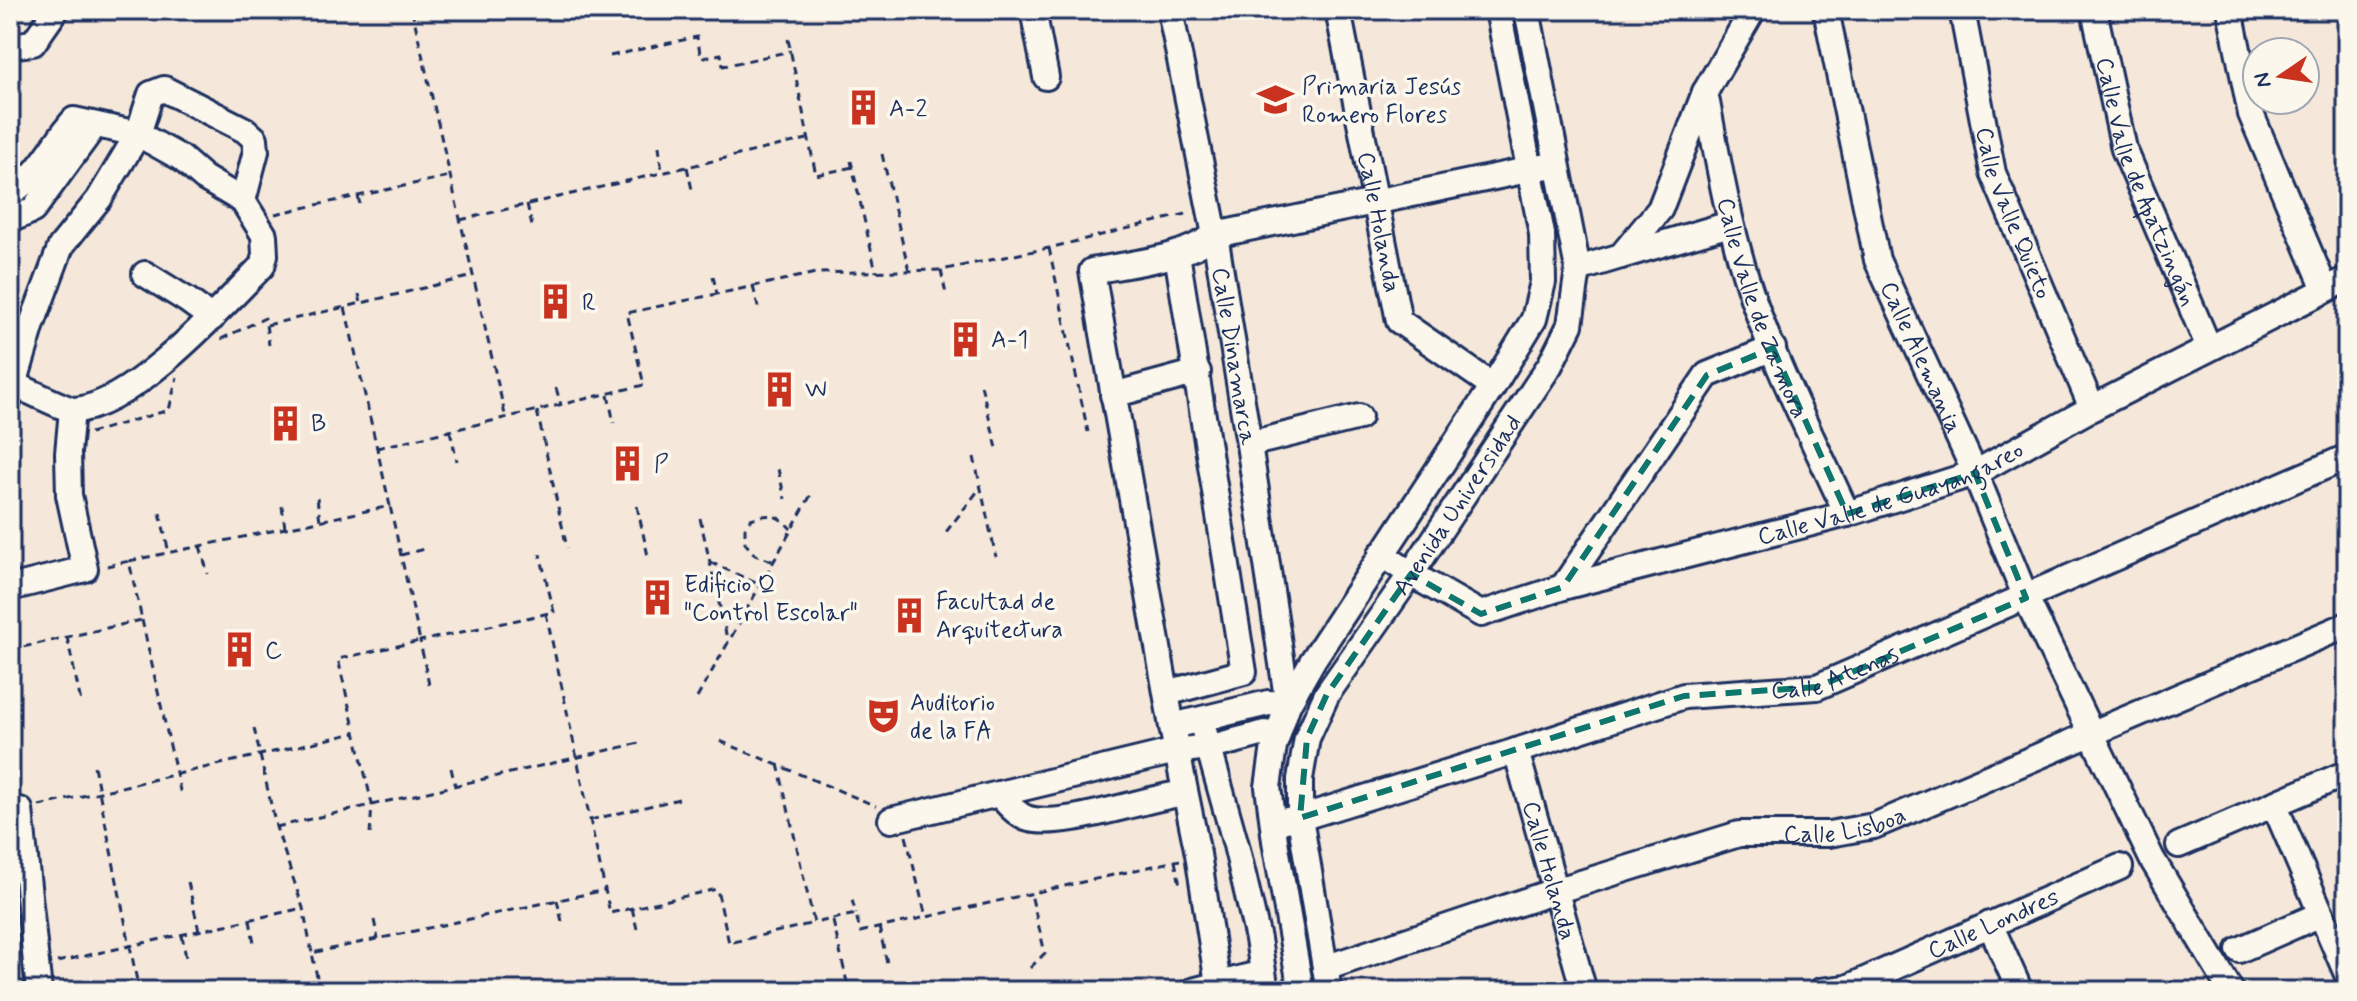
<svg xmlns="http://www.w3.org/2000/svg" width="2357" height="1001" font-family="Mynerve,sans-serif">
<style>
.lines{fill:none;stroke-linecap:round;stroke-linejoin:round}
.minor-casing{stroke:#1b2f5e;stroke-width:30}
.path{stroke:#1b2f5e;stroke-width:3;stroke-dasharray:8 6;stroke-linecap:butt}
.minor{stroke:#fbf7ec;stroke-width:24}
.marked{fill:none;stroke:#0f766e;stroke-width:6;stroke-dasharray:16 10;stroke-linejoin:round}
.labels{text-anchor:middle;stroke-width:7;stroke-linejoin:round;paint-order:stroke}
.poi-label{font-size:24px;fill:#1b2f5e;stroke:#fbf7ec;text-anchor:start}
.street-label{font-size:24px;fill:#1b2f5e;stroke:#fbf7ec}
</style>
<rect width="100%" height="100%" fill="#f5e8da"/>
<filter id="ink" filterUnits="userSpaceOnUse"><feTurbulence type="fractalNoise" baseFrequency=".0125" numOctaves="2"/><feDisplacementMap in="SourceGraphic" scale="16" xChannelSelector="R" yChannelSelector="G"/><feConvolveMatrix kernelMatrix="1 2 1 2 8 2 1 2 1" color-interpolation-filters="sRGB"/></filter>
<g filter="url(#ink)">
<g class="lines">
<defs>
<g id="minor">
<path d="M1033,10L1046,77"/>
<path id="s1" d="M1170,10L1215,235L1249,444L1288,704"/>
<path id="s2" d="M1338,10L1399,321L1493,386"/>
<path id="s3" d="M1826,10L1877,260L1975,473L2026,598L2152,859L2231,991"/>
<path id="s4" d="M1962,10L1993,173L2092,408"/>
<path id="s5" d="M2094,10L2124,149L2209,348"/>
<path d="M2230,10L2251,114L2325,289"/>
<path d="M10,46L33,43L56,10"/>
<path id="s6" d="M1705,92C1717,154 1727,217 1746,277C1771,359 1812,436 1847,514"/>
<path d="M10,193C39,177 53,144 74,120L138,134L181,158L204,178L243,201L264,235L265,255L262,266C222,307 132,406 75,410C66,410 26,389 13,384"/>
<path d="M10,220L33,210L95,125"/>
<path d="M1621,256L1730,224"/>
<path d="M1578,269L1621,256L1660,209L1705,92L1753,10"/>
<path d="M145,274L187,300L212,318"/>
<path d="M1113,395L1198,372"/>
<path d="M10,398L32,324L61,246L99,199L138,134L151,94L164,89L245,130L255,139L256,151L243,201"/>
<path d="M1249,444L1359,417"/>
<path id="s7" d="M1381,554L1411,574L1481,614L1563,587L1847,514L1975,473L2092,408L2347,279"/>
<path d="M1563,587L1707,375L1773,348"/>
<path d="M10,588L85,569L69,495L68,453L72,410"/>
<path d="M1167,693L1244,672L1177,254"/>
<path d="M1201,720L1236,845L1258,939L1266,991"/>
<path d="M1185,723L1268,703L1288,704"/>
<path id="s8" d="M1516,751L1584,991"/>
<path d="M999,794C1006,802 1016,814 1026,818C1060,830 1145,798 1185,793"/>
<path d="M2274,804L2347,974"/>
<path d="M10,812L20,810L39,991"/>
<path d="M891,820L1176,751L1215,746L1265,733L1277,737"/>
<path id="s9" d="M1273,822L1300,818L1516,751L1684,696L1817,687L2347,457"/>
<path d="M2179,845L2347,773"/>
<path d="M1990,924L2020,991"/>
<path d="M2239,950L2321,914"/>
<path id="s10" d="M1325,968L1555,891L1739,834H1829L1874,826L2347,625"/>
<path d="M1192,991L1262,973"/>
<path d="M1219,991L1198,854L1172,727L1092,271C1132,263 1181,260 1215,235L1557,164"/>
<path d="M1301,991L1275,841L1268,787L1274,746L1288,704L1313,660L1493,386L1534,319L1543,282L1542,234L1498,10"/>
<path id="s11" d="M1329,991L1300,818V779L1307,738L1327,694L1411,574L1550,365L1570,325L1578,269L1527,10"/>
<path id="s12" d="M1821,991L1847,988L2120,867"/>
</g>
</defs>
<use href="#minor" class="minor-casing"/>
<g class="path">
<path d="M412,10L506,419"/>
<path d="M788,39L816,175L853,167"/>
<path d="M610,56L697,37L701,58L721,54L723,66L791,51"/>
<path d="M659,146L662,173"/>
<path d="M882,154L909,271"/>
<path d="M851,161L876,272"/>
<path d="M687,167L693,194"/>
<path d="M358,196L361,209"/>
<path d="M527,204L532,226"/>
<path d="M275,214L450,176"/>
<path d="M460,220L807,139"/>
<path d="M1049,248L1088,432"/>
<path d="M941,270L946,294"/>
<path d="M713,276L717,294"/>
<path d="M753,286L759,311"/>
<path d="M359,294L361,303"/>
<path d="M267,325L345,307"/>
<path d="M221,339L265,318L269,345"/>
<path d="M981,385L998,452"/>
<path d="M556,388L561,405"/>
<path d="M608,395L614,423"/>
<path d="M537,411L567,548"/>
<path d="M450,431L457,461"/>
<path d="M90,433L169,410L177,377"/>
<path d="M377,448L644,385L627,313L816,273L941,270L1049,248L1190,213"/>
<path d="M974,457L996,557"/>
<path d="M778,469L785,499"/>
<path d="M317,498L320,521"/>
<path d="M282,506L285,528"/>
<path d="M637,506L648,556"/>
<path d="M160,513L169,553"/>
<path d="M700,518L728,643"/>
<path d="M946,532L981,487"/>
<path d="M200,546L208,574"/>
<path d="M401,555L428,548"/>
<path d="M772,561L755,555L745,543V528L751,519C770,513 778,514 791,529"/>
<path d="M710,562L760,585"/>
<path d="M107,566L129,561"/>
<path d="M546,613L610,913L717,889L729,943L814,923"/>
<path d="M142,620L181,795"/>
<path d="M67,637L81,702"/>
<path d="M10,650L142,620L129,561L390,506L345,307L473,276"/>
<path d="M429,685L420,641L554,612L540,554"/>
<path d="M697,698L812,493"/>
<path d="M254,728L276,827L303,908L312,953"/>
<path d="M720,741L876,806"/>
<path d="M778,764L814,923L856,914L860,932L1180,860"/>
<path d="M94,766L139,991"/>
<path d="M451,768L455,785"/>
<path d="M39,806L355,733"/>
<path d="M590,820L679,799"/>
<path d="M276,827L644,742"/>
<path d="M370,834L372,804L338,659L420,641L390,506"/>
<path d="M906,836L926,917"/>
<path d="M1175,861L1180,885"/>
<path d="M188,882L199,931"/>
<path d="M557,900L563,926"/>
<path d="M852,900L856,914"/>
<path d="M632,908L637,929"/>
<path d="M250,920L254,943"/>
<path d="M374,920L378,939"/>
<path d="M833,921L849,991"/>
<path d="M879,927L887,963"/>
<path d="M182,935L186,958"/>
<path d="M57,962L303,908"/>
<path d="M1030,968L1045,953L1031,894"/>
<path d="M320,991L312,953L605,890"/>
</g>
<use href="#minor" class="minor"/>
</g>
</g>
<path class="marked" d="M1773,348L1847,514L1975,473L2026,598L1817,687L1684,696L1300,818L1307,738L1327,694L1411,574L1481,614L1563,587L1707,375Z"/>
<defs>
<symbol id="school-bare" viewBox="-9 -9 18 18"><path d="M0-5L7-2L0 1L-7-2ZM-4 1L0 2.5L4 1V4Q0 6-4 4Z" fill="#c8321e" stroke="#fbf7ec" stroke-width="2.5" paint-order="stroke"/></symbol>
<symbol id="building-bare" viewBox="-9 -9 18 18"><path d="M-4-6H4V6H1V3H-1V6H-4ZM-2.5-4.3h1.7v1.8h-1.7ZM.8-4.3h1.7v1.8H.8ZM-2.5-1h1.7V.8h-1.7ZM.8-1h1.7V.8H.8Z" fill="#c8321e" stroke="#fbf7ec" stroke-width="2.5" paint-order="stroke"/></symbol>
<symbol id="theatre-bare" viewBox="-9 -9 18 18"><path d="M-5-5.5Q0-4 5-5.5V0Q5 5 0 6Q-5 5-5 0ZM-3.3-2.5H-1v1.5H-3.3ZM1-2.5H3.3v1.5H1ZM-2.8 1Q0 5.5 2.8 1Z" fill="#c8321e" stroke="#fbf7ec" stroke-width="2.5" paint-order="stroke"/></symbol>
</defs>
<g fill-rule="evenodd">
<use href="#school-bare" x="1250" y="74" width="51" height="51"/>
<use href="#building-bare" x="838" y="82" width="51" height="51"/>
<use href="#building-bare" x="530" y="276" width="51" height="51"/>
<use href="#building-bare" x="940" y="314" width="51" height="51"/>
<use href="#building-bare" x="754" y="364" width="51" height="51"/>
<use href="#building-bare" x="260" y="398" width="51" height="51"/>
<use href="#building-bare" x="602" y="438" width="51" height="51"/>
<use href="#building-bare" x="632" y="572" width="51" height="51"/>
<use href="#building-bare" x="884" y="590" width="51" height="51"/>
<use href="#building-bare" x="214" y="624" width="51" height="51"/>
<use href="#theatre-bare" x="858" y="690" width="51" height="51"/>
</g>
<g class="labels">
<g class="poi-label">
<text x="1302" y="94">Primaria Jesús<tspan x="1302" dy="28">Romero Flores</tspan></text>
<text x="889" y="116">A-2</text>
<text x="582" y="310">R</text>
<text x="991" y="347">A-1</text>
<text x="805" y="397">W</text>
<text x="311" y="431">B</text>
<text x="654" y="472">P</text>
<text x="684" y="592">Edificio Q<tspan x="684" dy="28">"Control Escolar"</tspan></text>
<text x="936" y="609">Facultad de<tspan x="936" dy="28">Arquitectura</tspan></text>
<text x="265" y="658">C</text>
<text x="910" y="710">Auditorio<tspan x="910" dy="28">de la FA</tspan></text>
</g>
<g class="street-label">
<text dy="8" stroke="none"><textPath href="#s5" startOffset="180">Calle Valle de Apatzingán</textPath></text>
<text dy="8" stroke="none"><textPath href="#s4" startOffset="210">Calle Valle Quieto</textPath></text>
<text dy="8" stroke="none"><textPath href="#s2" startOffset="216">Calle Holanda</textPath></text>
<text dy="8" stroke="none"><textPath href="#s6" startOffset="224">Calle Valle de Zamora</textPath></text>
<text dy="8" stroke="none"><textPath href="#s1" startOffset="352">Calle Dinamarca</textPath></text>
<text dy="8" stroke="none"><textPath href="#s3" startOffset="362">Calle Alemania</textPath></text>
<text dy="8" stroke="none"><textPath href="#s7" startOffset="544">Calle Valle de Guayangareo</textPath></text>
<text dy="8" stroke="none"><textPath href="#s11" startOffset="534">Avenida Universidad</textPath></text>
<text dy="8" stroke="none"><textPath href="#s9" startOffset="584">Calle Atenas</textPath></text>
<text dy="8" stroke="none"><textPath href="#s10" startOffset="542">Calle Lisboa</textPath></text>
<text dy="8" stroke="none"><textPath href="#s8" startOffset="124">Calle Holanda</textPath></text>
<text dy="8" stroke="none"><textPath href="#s12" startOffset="186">Calle Londres</textPath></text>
</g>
</g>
<rect width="2357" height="1001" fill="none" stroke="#fbf7ec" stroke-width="40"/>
<rect x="20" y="20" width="2317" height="961" fill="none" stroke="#1b2f5e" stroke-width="3" filter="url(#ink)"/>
<g transform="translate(2281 76) rotate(257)"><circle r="38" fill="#fbf7ec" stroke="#a1a7b3" stroke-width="2"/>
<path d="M0-6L14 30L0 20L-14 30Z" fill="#c8321e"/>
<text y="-12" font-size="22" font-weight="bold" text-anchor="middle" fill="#1b2f5e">N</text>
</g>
</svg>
